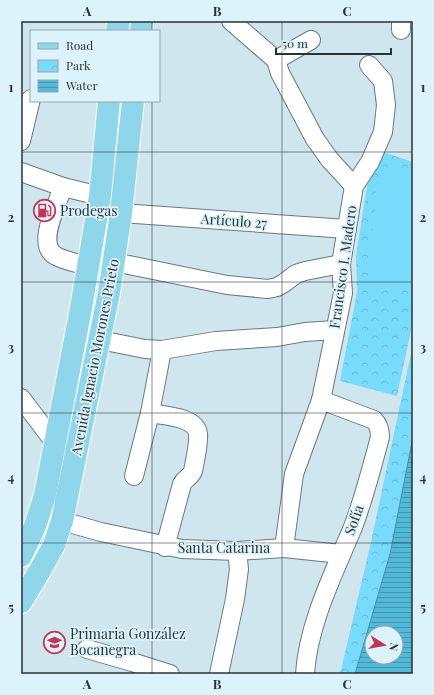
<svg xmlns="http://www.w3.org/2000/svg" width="434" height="695" font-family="'Playfair Display',serif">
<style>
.park{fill:url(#park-crowns);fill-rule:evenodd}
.pitch{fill:#79dbfc}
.water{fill:url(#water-rules);stroke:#4690a7;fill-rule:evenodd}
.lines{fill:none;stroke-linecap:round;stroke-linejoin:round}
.minor-casing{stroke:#667a82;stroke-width:20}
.major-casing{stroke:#fff;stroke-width:24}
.minor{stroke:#fff;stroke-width:18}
.major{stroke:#90d6eb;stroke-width:22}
.grid{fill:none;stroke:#293235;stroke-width:1;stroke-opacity:0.55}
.labels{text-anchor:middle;stroke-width:3.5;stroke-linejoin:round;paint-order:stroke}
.poi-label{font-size:14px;fill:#293235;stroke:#ddf3fb;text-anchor:start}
.street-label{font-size:14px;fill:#293235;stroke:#ddf3fb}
.neatline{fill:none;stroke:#293235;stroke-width:1.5}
.grid-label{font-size:13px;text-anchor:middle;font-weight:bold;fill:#293235}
</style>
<defs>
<pattern id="park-crowns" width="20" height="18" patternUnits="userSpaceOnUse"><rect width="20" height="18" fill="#79dbfc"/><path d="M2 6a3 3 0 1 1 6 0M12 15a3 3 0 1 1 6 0" fill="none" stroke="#69bcd9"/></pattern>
<pattern id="water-rules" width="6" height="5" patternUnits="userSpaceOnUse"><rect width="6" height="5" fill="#52b8d8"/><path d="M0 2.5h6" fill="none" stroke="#4496b0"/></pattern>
</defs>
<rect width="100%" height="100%" fill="#d0e6ee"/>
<g class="park">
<path d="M383,152L413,162V321L397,396L340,381L357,292L356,256L367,186Z"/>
<path d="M413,344V674H340L371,542ZM372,633H396V657H372Z"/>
</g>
<path class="pitch" d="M379,166L413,169V290L367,285Z"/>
<path class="water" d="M413,437V674H355L390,554ZM372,633H396V657H372Z"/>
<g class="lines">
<defs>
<g id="minor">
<path d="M231,21L276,60L280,73L315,139L330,160L354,186"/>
<path d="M401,21V30"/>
<path d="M276,60L311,40"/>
<path d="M21,141L31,99"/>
<path d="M21,172L63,187"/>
<path d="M121,213L347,229"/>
<path d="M114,262L227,285L268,289L277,287L284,283L296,274L305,271L341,264"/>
<path d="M88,266C78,263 65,261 56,256C35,245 58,203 63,187L100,196"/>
<path d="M100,340L145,349L162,350L216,341L277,337L305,332L335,330"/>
<path d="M21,398L55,443"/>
<path d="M150,413C163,416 196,416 198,434C199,443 195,461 193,471C191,477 185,478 182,484L165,547"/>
<path d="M134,476L150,413L162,350"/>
<path d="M62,521L101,532L182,549L237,551L284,548L341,554"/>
<path d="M284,548L294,474L321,400L343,293L341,264L354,186L370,162L383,132L386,105L383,81L369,65"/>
<path d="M87,649L132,662L170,674"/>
<path d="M219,674L235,599L239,569L237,551"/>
<path d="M305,674C308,624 334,573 353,527C364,498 372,467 380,437C380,430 379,425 374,420L321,400"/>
</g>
<g id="major">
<path d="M117,31L119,21"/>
<path d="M141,31L142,21"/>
<path d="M21,556L35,526L45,495L81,308L100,196L109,101"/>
<path d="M21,602L42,567L54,545L62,521L109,293L121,213L133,101"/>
</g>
</defs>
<use href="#minor" class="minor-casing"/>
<use href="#major" class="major-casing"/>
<use href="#minor" class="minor"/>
<use href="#major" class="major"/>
</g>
<path class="grid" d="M152,21V31M282,21V674M152,101V674M21,152H413M21,282H413M21,413H413M21,543H413"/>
<defs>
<symbol id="fuel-ring" viewBox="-11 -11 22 22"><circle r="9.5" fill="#ddf3fb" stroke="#c43457" stroke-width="1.5"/><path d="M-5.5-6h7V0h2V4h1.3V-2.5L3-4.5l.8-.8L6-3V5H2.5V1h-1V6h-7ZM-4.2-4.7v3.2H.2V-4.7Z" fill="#c43457"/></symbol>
<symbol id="school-ring" viewBox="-11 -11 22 22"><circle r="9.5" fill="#ddf3fb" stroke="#c43457" stroke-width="1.5"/><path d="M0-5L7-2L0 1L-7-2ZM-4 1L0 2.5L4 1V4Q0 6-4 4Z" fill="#c43457"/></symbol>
</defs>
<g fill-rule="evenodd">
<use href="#fuel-ring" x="32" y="198" width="25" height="25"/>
<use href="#school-ring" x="42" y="630" width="25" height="25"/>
</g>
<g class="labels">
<g class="poi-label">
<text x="60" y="216">Prodegas</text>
<text x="70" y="639">Primaria González<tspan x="70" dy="16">Bocanegra</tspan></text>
</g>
<g class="street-label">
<text transform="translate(234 221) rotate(4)" y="5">Artículo 27</text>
<text transform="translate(343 267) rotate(-82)" y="5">Francisco I. Madero</text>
<text transform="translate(95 357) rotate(-79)" y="5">Avenida Ignacio Morones Prieto</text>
<text transform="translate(354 520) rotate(-70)" y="5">Sofía</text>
<text x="224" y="553">Santa Catarina</text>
</g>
</g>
<rect width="434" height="695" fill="none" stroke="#ddf3fb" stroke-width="44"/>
<rect x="30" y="30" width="130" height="72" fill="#ddf3fb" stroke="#95a6ac"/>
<rect x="38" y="43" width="20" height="6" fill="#90d6eb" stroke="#95a6ac"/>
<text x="66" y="50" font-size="12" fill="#293235">Road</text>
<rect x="38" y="60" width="20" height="12" fill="url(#park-crowns)" stroke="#95a6ac"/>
<text x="66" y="70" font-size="12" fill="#293235">Park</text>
<rect x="38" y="80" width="20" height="12" fill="url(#water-rules)" stroke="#95a6ac"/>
<text x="66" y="90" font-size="12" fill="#293235">Water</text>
<g transform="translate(384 645) rotate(101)"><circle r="19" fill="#ddf3fb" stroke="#95a6ac"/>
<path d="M0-3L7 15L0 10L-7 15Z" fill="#c43457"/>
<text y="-6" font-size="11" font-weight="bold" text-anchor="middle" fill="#293235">N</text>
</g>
<path d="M276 48v6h115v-6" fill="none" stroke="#293235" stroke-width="2"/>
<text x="282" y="48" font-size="12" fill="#293235" stroke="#ddf3fb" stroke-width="3" paint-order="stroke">50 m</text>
<rect x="22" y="22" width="390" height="651" class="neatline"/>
<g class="grid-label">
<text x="87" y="16">A</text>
<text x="217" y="16">B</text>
<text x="347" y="16">C</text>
<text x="11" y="92">1</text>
<text x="423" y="92">1</text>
<text x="11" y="222">2</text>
<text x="423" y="222">2</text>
<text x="11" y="352">3</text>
<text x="423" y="352">3</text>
<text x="11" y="482">4</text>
<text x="423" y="482">4</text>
<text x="11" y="612">5</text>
<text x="423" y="612">5</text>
<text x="87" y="689">A</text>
<text x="217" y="689">B</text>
<text x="347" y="689">C</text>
</g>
</svg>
